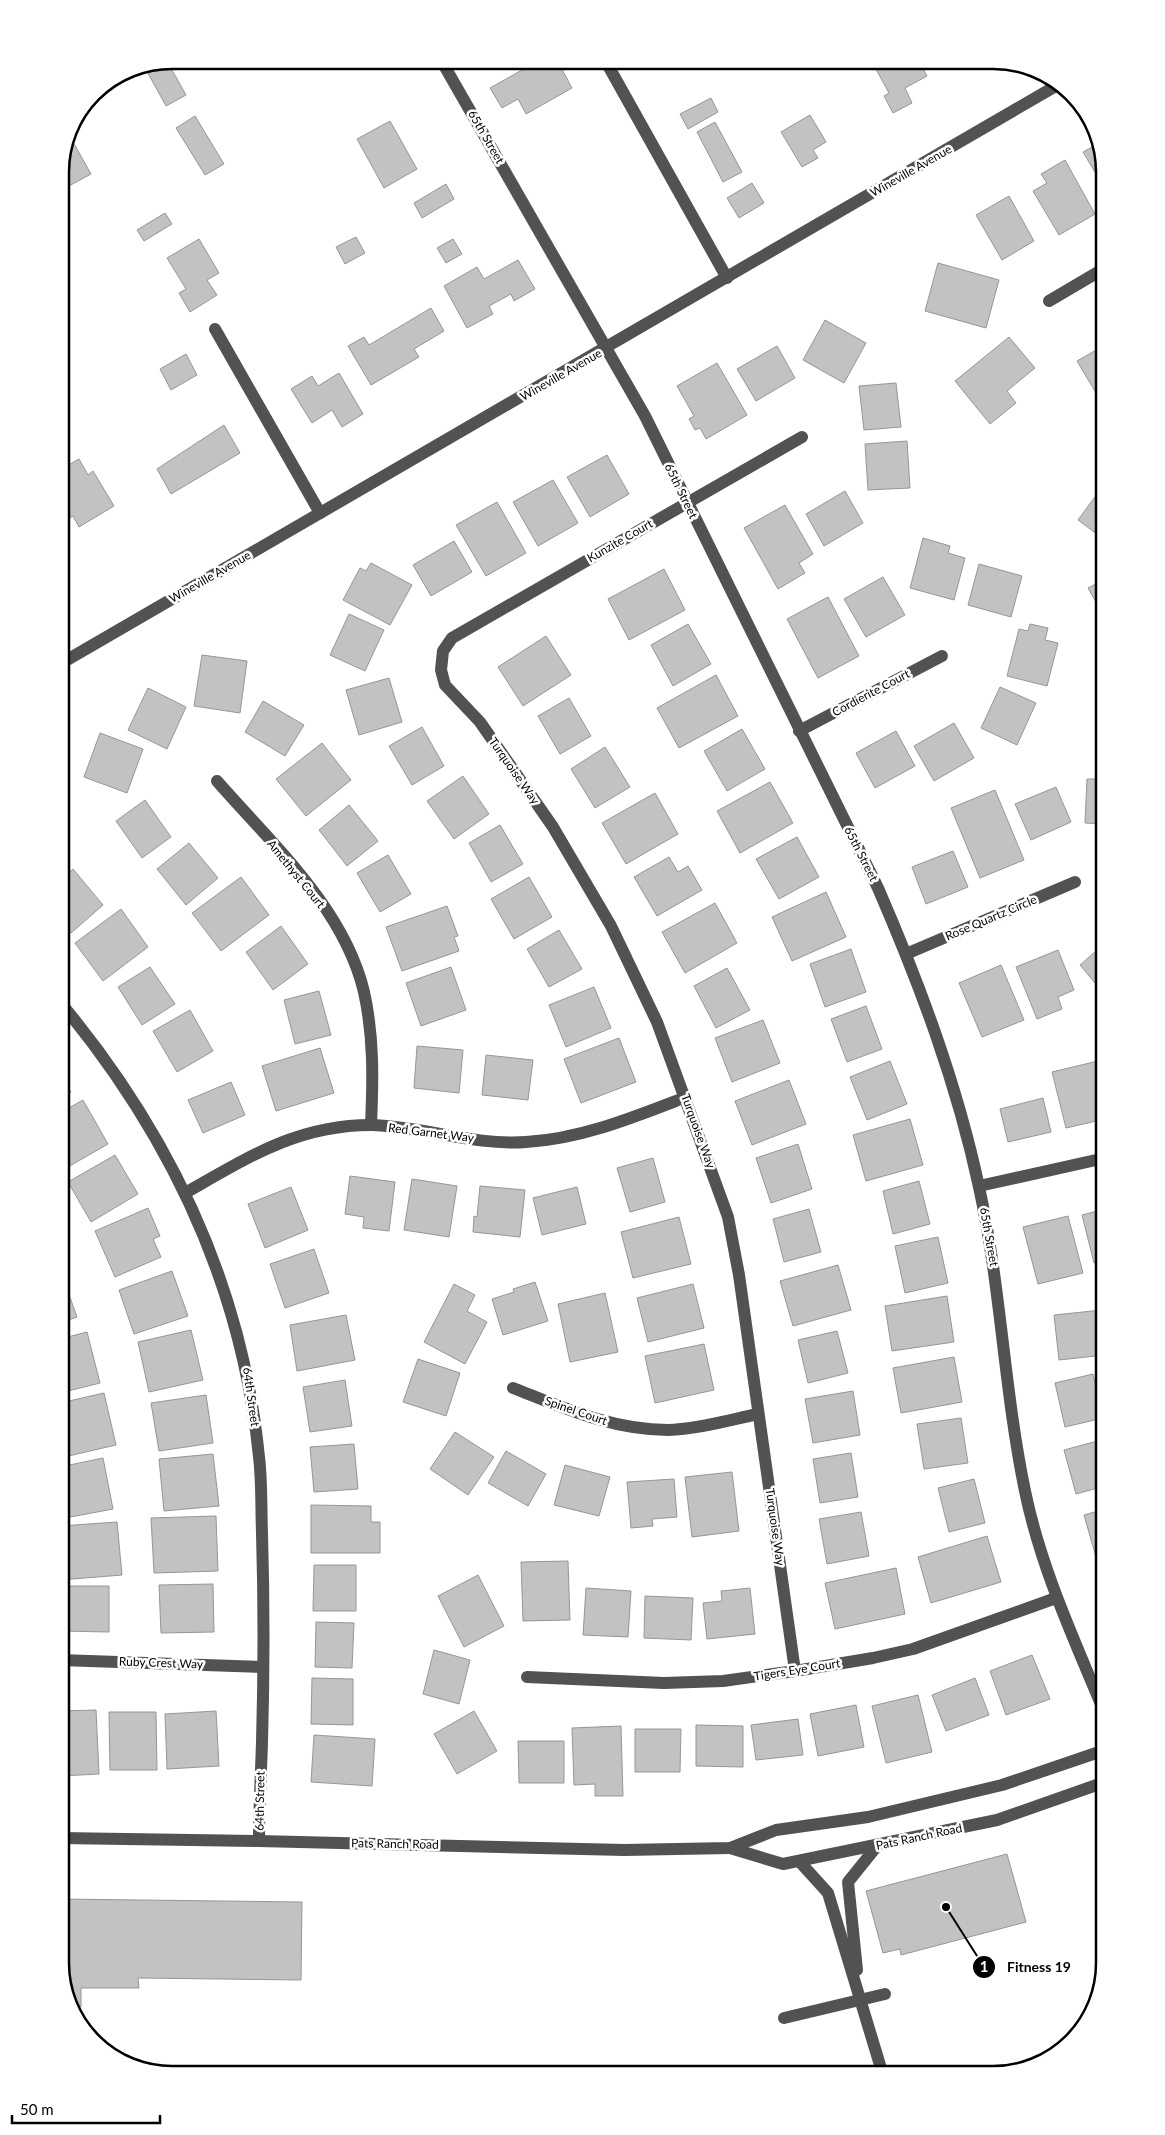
<svg xmlns="http://www.w3.org/2000/svg" width="1165" height="2135" font-family="Lato,sans-serif">
<style>
.building{fill:#c2c2c2;stroke:#969696}
.lines{fill:none;stroke-linecap:round;stroke-linejoin:round}
.minor{stroke:#525252;stroke-width:12}
.labels{text-anchor:middle;stroke-width:5;stroke-linejoin:round;paint-order:stroke}
.street-label{font-size:12px;fill:#000;stroke:#fff}
.rim{fill:none;stroke:#000;stroke-width:2.5}
.leader{fill:none;stroke:#000;stroke-width:2}
.callout-dot{fill:#000;stroke:#fff;stroke-width:2}
.mark-label{font-size:15px;text-anchor:middle;font-weight:bold;fill:#fff}
.callout-label{font-size:14px;text-anchor:middle;font-weight:bold;fill:#000;stroke:#fff;stroke-width:5;stroke-linejoin:round;paint-order:stroke}
</style>
<rect width="100%" height="100%" fill="#fff"/>
<g class="building">
<path d="M189,60H208L194,68Z"/>
<path d="M540,60H557L572,88L526,114L518,99L502,108L490,88Z"/>
<path d="M871,60H918L927,76L905,88L912,103L893,113L884,96L889,93Z"/>
<path d="M167,61L186,95L166,106L144,66Z"/>
<path d="M711,98L718,112L688,129L680,114Z"/>
<path d="M810,115L826,142L813,150L818,158L802,167L781,132Z"/>
<path d="M195,116L224,164L205,175L176,128Z"/>
<path d="M390,121L417,169L384,188L357,139Z"/>
<path d="M715,122L742,172L723,182L697,132Z"/>
<path d="M1097,132L1105,172V189L1083,152L1096,145L1090,136Z"/>
<path d="M68,133L91,174L67,187L60,175V164Z"/>
<path d="M1065,160L1095,214L1059,235L1033,191L1047,183L1041,174Z"/>
<path d="M752,183L764,203L739,218L727,198Z"/>
<path d="M446,184L454,199L422,218L414,203Z"/>
<path d="M1009,196L1034,241L1002,260L976,215Z"/>
<path d="M165,213L172,224L144,241L137,230Z"/>
<path d="M356,237L365,253L345,264L336,247Z"/>
<path d="M199,239L219,273L207,280L217,295L190,312L179,293L186,289L167,258Z"/>
<path d="M453,239L462,254L446,263L437,248Z"/>
<path d="M518,260L535,289L514,301L511,294L489,306L493,314L467,328L444,286L477,267L484,279Z"/>
<path d="M938,263L999,280L986,328L925,311Z"/>
<path d="M431,308L444,331L414,349L419,357L371,385L348,346L364,337L369,345Z"/>
<path d="M825,320L866,343L844,383L803,360Z"/>
<path d="M1009,337L1035,368L1007,391L1016,403L990,424L955,381Z"/>
<path d="M1105,345V408L1077,361Z"/>
<path d="M777,346L795,378L756,401L737,369Z"/>
<path d="M186,354L197,375L171,390L160,369Z"/>
<path d="M717,363L747,415L706,439L700,428L695,430L689,419L694,416L677,386Z"/>
<path d="M339,373L363,414L342,427L332,410L312,423L291,389L312,376L318,386Z"/>
<path d="M896,383L901,427L864,430L859,386Z"/>
<path d="M224,425L240,453L171,494L157,469Z"/>
<path d="M907,441L910,488L868,490L865,444Z"/>
<path d="M607,455L629,494L590,517L567,477Z"/>
<path d="M79,459L88,475L93,471L114,506L79,527L73,516L60,524V470Z"/>
<path d="M553,480L578,523L538,546L513,502Z"/>
<path d="M1105,483V540L1078,520Z"/>
<path d="M845,491L863,523L824,546L806,514Z"/>
<path d="M497,502L526,553L486,576L456,525Z"/>
<path d="M785,505L813,554L799,563L805,573L778,589L744,528Z"/>
<path d="M923,538L950,546L948,553L965,558L954,600L910,588Z"/>
<path d="M454,541L472,572L431,596L413,565Z"/>
<path d="M371,563L412,585L390,625L343,600L360,568L366,571Z"/>
<path d="M979,564L1022,576L1011,617L968,605Z"/>
<path d="M664,569L685,610L629,640L608,599Z"/>
<path d="M883,577L905,615L866,637L844,599Z"/>
<path d="M1105,579V618L1088,588Z"/>
<path d="M828,597L859,656L818,678L787,619Z"/>
<path d="M349,614L384,630L365,671L330,655Z"/>
<path d="M688,624L711,664L673,686L651,645Z"/>
<path d="M1030,624L1048,628L1045,640L1058,643L1047,686L1007,676L1019,629L1028,631Z"/>
<path d="M546,636L571,675L523,706L498,667Z"/>
<path d="M202,655L247,661L240,713L194,706Z"/>
<path d="M716,675L738,716L679,748L657,708Z"/>
<path d="M389,678L402,722L359,735L346,690Z"/>
<path d="M1000,687L1036,703L1017,745L981,728Z"/>
<path d="M148,688L186,707L167,749L128,730Z"/>
<path d="M569,698L591,736L560,754L538,716Z"/>
<path d="M263,701L304,725L285,756L245,732Z"/>
<path d="M954,723L974,758L934,781L914,746Z"/>
<path d="M422,727L444,766L412,785L389,746Z"/>
<path d="M742,729L765,769L727,791L704,751Z"/>
<path d="M896,731L915,766L875,788L856,753Z"/>
<path d="M100,733L143,749L127,793L84,777Z"/>
<path d="M322,743L351,780L306,816L276,779Z"/>
<path d="M605,747L630,787L595,808L571,769Z"/>
<path d="M463,776L489,814L454,839L427,801Z"/>
<path d="M1087,779H1105V824L1085,823Z"/>
<path d="M770,782L793,823L740,853L717,811Z"/>
<path d="M1056,787L1071,822L1031,840L1015,804Z"/>
<path d="M995,790L1024,860L980,878L951,808Z"/>
<path d="M655,793L678,834L626,864L602,823Z"/>
<path d="M145,800L171,837L142,858L116,821Z"/>
<path d="M349,805L378,841L347,866L319,830Z"/>
<path d="M500,825L523,864L491,882L469,843Z"/>
<path d="M797,837L819,877L779,899L756,859Z"/>
<path d="M189,843L218,878L186,905L157,869Z"/>
<path d="M953,851L968,887L926,904L912,867Z"/>
<path d="M388,855L411,894L380,912L357,873Z"/>
<path d="M669,857L678,872L688,866L702,890L657,916L634,877Z"/>
<path d="M73,869L103,905L71,933L60,920V880Z"/>
<path d="M241,877L269,915L221,951L192,913Z"/>
<path d="M529,877L552,917L514,939L491,899Z"/>
<path d="M826,892L846,937L792,961L772,917Z"/>
<path d="M715,903L737,943L685,973L662,932Z"/>
<path d="M447,906L458,936L454,937L459,951L402,971L386,927Z"/>
<path d="M121,909L148,947L103,981L75,943Z"/>
<path d="M281,926L308,964L273,990L246,952Z"/>
<path d="M559,930L582,969L549,987L527,949Z"/>
<path d="M1105,943V995L1080,965Z"/>
<path d="M851,949L866,992L825,1007L810,964Z"/>
<path d="M1058,950L1074,990L1058,997L1062,1009L1037,1019L1016,967Z"/>
<path d="M1001,965L1024,1020L982,1037L959,983Z"/>
<path d="M150,967L175,1004L142,1025L118,987Z"/>
<path d="M451,967L466,1010L421,1026L406,983Z"/>
<path d="M727,968L750,1010L716,1028L694,986Z"/>
<path d="M594,987L611,1028L566,1047L549,1005Z"/>
<path d="M319,991L331,1035L295,1044L284,1000Z"/>
<path d="M866,1006L882,1049L847,1062L831,1019Z"/>
<path d="M190,1010L213,1051L177,1072L153,1031Z"/>
<path d="M763,1020L780,1063L732,1082L715,1038Z"/>
<path d="M619,1038L636,1082L581,1103L564,1059Z"/>
<path d="M417,1046L463,1050L459,1093L414,1088Z"/>
<path d="M320,1048L334,1093L276,1111L262,1066Z"/>
<path d="M486,1055L533,1060L528,1100L482,1095Z"/>
<path d="M890,1061L907,1104L867,1120L850,1077Z"/>
<path d="M1098,1061L1105,1091V1119L1066,1128L1052,1072Z"/>
<path d="M60,1076L71,1092L60,1099Z"/>
<path d="M789,1080L806,1124L752,1145L735,1101Z"/>
<path d="M231,1082L245,1115L203,1133L188,1100Z"/>
<path d="M1043,1098L1051,1132L1008,1142L1000,1109Z"/>
<path d="M83,1100L108,1144L61,1171L60,1113Z"/>
<path d="M910,1119L923,1165L866,1181L853,1135Z"/>
<path d="M798,1144L812,1189L771,1203L756,1158Z"/>
<path d="M115,1155L138,1194L91,1222L68,1182Z"/>
<path d="M653,1158L665,1202L630,1212L617,1168Z"/>
<path d="M350,1176L395,1182L389,1231L363,1228L364,1217L345,1214Z"/>
<path d="M412,1179L457,1186L449,1237L404,1230Z"/>
<path d="M919,1181L930,1224L893,1234L883,1191Z"/>
<path d="M480,1186L525,1190L520,1237L473,1232L474,1216L477,1217Z"/>
<path d="M291,1187L308,1230L265,1248L248,1204Z"/>
<path d="M577,1187L586,1224L542,1235L533,1198Z"/>
<path d="M148,1208L160,1236L153,1239L161,1257L115,1277L95,1231Z"/>
<path d="M809,1209L821,1252L784,1262L773,1219Z"/>
<path d="M1105,1209V1261L1094,1263L1082,1215Z"/>
<path d="M1068,1216L1083,1273L1038,1284L1023,1227Z"/>
<path d="M679,1217L691,1264L633,1278L621,1232Z"/>
<path d="M938,1237L948,1283L905,1293L895,1246Z"/>
<path d="M314,1249L329,1293L285,1308L270,1264Z"/>
<path d="M838,1265L851,1310L793,1326L780,1281Z"/>
<path d="M172,1271L188,1316L134,1334L119,1290Z"/>
<path d="M60,1275H62L77,1317L60,1323Z"/>
<path d="M535,1282L548,1321L503,1335L492,1299L514,1292L513,1289Z"/>
<path d="M454,1284L475,1295L467,1311L487,1322L465,1364L424,1342Z"/>
<path d="M693,1284L704,1328L648,1342L637,1298Z"/>
<path d="M605,1293L618,1352L570,1362L558,1304Z"/>
<path d="M947,1296L954,1342L892,1351L885,1306Z"/>
<path d="M1102,1310L1105,1355L1059,1360L1054,1315Z"/>
<path d="M346,1315L355,1360L297,1371L290,1325Z"/>
<path d="M191,1330L203,1380L149,1392L138,1342Z"/>
<path d="M837,1331L848,1373L808,1383L798,1340Z"/>
<path d="M87,1332L100,1383L60,1393V1339Z"/>
<path d="M704,1344L714,1390L655,1403L645,1356Z"/>
<path d="M954,1357L962,1402L901,1413L893,1368Z"/>
<path d="M418,1359L460,1373L446,1416L403,1402Z"/>
<path d="M1093,1374L1103,1418L1065,1427L1055,1383Z"/>
<path d="M345,1380L352,1426L310,1432L303,1387Z"/>
<path d="M853,1391L860,1435L813,1443L805,1399Z"/>
<path d="M104,1393L116,1445L60,1458V1403Z"/>
<path d="M206,1395L213,1443L159,1451L151,1403Z"/>
<path d="M961,1418L968,1463L924,1469L917,1424Z"/>
<path d="M455,1432L494,1457L468,1495L430,1469Z"/>
<path d="M1105,1439V1486L1076,1494L1064,1450Z"/>
<path d="M354,1444L358,1489L314,1492L310,1447Z"/>
<path d="M506,1451L546,1474L528,1506L488,1483Z"/>
<path d="M851,1453L858,1497L820,1503L813,1459Z"/>
<path d="M213,1454L219,1506L164,1511L159,1459Z"/>
<path d="M103,1458L113,1509L60,1519V1467Z"/>
<path d="M565,1465L610,1477L599,1516L554,1505Z"/>
<path d="M732,1472L739,1531L692,1537L685,1477Z"/>
<path d="M674,1479L677,1517L652,1519L653,1526L631,1528L627,1482Z"/>
<path d="M974,1479L985,1523L949,1532L938,1488Z"/>
<path d="M311,1505L371,1506V1522H380V1553H311Z"/>
<path d="M1105,1509V1555L1096,1557L1084,1515Z"/>
<path d="M861,1512L869,1556L827,1564L819,1519Z"/>
<path d="M216,1516L218,1571L154,1573L151,1518Z"/>
<path d="M117,1522L122,1575L60,1580V1526Z"/>
<path d="M987,1536L1001,1582L931,1603L918,1557Z"/>
<path d="M568,1561L570,1620L523,1621L521,1562Z"/>
<path d="M314,1565H356V1611H313Z"/>
<path d="M896,1568L905,1614L835,1629L825,1583Z"/>
<path d="M478,1575L504,1626L464,1647L438,1596Z"/>
<path d="M213,1584L214,1632L161,1633L159,1585Z"/>
<path d="M60,1586H109V1632L60,1631Z"/>
<path d="M586,1588L631,1591L628,1637L583,1635Z"/>
<path d="M750,1588L755,1634L707,1639L703,1603L722,1601L721,1591Z"/>
<path d="M645,1596L693,1598L691,1640L644,1638Z"/>
<path d="M316,1622L354,1623L352,1668L315,1667Z"/>
<path d="M434,1650L470,1660L459,1704L423,1694Z"/>
<path d="M1032,1655L1050,1699L1006,1715L990,1671Z"/>
<path d="M312,1678L353,1679V1725L311,1724Z"/>
<path d="M975,1678L989,1715L946,1731L932,1695Z"/>
<path d="M918,1695L932,1752L886,1763L872,1706Z"/>
<path d="M856,1705L864,1747L818,1756L810,1714Z"/>
<path d="M96,1710L99,1774L60,1776V1711Z"/>
<path d="M216,1711L219,1766L167,1769L165,1714Z"/>
<path d="M474,1711L497,1751L457,1774L434,1734Z"/>
<path d="M109,1712H156L157,1770H110Z"/>
<path d="M798,1719L803,1755L756,1760L751,1725Z"/>
<path d="M696,1725L743,1726V1767L696,1766Z"/>
<path d="M621,1726L623,1796H595V1784L574,1785L572,1728Z"/>
<path d="M635,1729H681L680,1772H635Z"/>
<path d="M314,1735L375,1739L372,1786L311,1782Z"/>
<path d="M518,1741H564V1783H519Z"/>
<path d="M1007,1854L1026,1922L901,1955L900,1949L883,1953L866,1891Z"/>
<path d="M60,1899L302,1902L301,1980L138,1978L139,1988H81V2007L69,2006L60,1964Z"/>
</g>
<g class="lines">
<g class="minor">
<path d="M441,60L645,416L878,888C920,985 957,1084 979,1187C1001,1287 1004,1390 1025,1491C1041,1569 1075,1641 1105,1714"/>
<path d="M605,60L727,278"/>
<path d="M1049,301L1105,268"/>
<path d="M215,329L320,513"/>
<path d="M60,664L1061,83"/>
<path d="M799,731L942,656"/>
<path d="M217,781C272,844 344,908 364,992C374,1037 373,1080 371,1125"/>
<path d="M906,954L1075,882"/>
<path d="M60,1002C170,1134 242,1285 259,1457C262,1482 261,1507 262,1533C264,1602 264,1673 262,1742C261,1775 259,1808 259,1841"/>
<path d="M979,1186L1105,1158"/>
<path d="M185,1193C247,1158 297,1125 371,1125C422,1126 474,1146 526,1142C581,1139 634,1117 686,1097"/>
<path d="M513,1388C564,1408 612,1430 668,1430C698,1429 729,1420 758,1414"/>
<path d="M60,1660L262,1667"/>
<path d="M795,1671L739,1275L728,1217L657,1022L611,926L553,827L480,722L445,685L441,670L443,651L452,638L802,437"/>
<path d="M527,1677L664,1683L723,1681L795,1671L873,1658L913,1649L1056,1598"/>
<path d="M60,1838L259,1841L624,1850L730,1848L776,1830L868,1817L1002,1785L1105,1750"/>
<path d="M730,1848L783,1864L997,1820L1105,1782"/>
<path d="M799,1861L828,1893L883,2075"/>
<path d="M857,1970L848,1882L877,1846"/>
<path d="M784,2018L885,1994"/>
</g>
</g>
<g class="labels">
<g class="street-label">
<text transform="translate(486 137) rotate(60)" y="4">65th Street</text>
<text transform="translate(911 171) rotate(-30)" y="4">Wineville Avenue</text>
<text transform="translate(561 375) rotate(-30)" y="4">Wineville Avenue</text>
<text transform="translate(681 491) rotate(64)" y="4">65th Street</text>
<text transform="translate(620 541) rotate(-30)" y="4">Kunzite Court</text>
<text transform="translate(210 577) rotate(-30)" y="4">Wineville Avenue</text>
<text transform="translate(871 693) rotate(-28)" y="4">Cordierite Court</text>
<text transform="translate(514 771) rotate(55)" y="4">Turquoise Way</text>
<text transform="translate(861 854) rotate(63)" y="4">65th Street</text>
<text transform="translate(296 874) rotate(51)" y="4">Amethyst Court</text>
<text transform="translate(991 918) rotate(-23)" y="4">Rose Quartz Circle</text>
<text transform="translate(698 1131) rotate(70)" y="4">Turquoise Way</text>
<text transform="translate(431 1133) rotate(7)" y="4">Red Garnet Way</text>
<text transform="translate(989 1237) rotate(80)" y="4">65th Street</text>
<text transform="translate(251 1397) rotate(82)" y="4">64th Street</text>
<text transform="translate(576 1411) rotate(19)" y="4">Spinel Court</text>
<text transform="translate(775 1527) rotate(82)" y="4">Turquoise Way</text>
<text transform="translate(161 1663) rotate(2)" y="4">Ruby Crest Way</text>
<text transform="translate(797 1670) rotate(-9)" y="4">Tigers Eye Court</text>
<text transform="translate(260 1801) rotate(-89)" y="4">64th Street</text>
<text transform="translate(919 1837) rotate(-12)" y="4">Pats Ranch Road</text>
<text transform="translate(395 1844) rotate(1)" y="4">Pats Ranch Road</text>
</g>
</g>
<path d="M0 0H1165V2135H0ZM172 69H993A103 103 0 0 1 1096 172V1963A103 103 0 0 1 993 2066H172A103 103 0 0 1 69 1963V172A103 103 0 0 1 172 69Z" fill="#fff" fill-rule="evenodd"/>
<path class="rim" d="M172 69H993A103 103 0 0 1 1096 172V1963A103 103 0 0 1 993 2066H172A103 103 0 0 1 69 1963V172A103 103 0 0 1 172 69Z"/>
<path class="leader" d="M946 1907L984 1967"/>
<g class="callout-dot">
<circle cx="946" cy="1907" r="5"/>
<circle cx="984" cy="1967" r="12"/>
</g>
<g class="mark-label">
<text x="984" y="1972">1</text>
</g>
<g class="callout-label">
<text x="1039" y="1972">Fitness 19</text>
</g>
<path d="M12 2115v8h148v-8" fill="none" stroke="#000000" stroke-width="2.5"/>
<text x="20" y="2115" font-size="15" fill="#000000" stroke="#ffffff" stroke-width="4" paint-order="stroke">50 m</text>
</svg>
